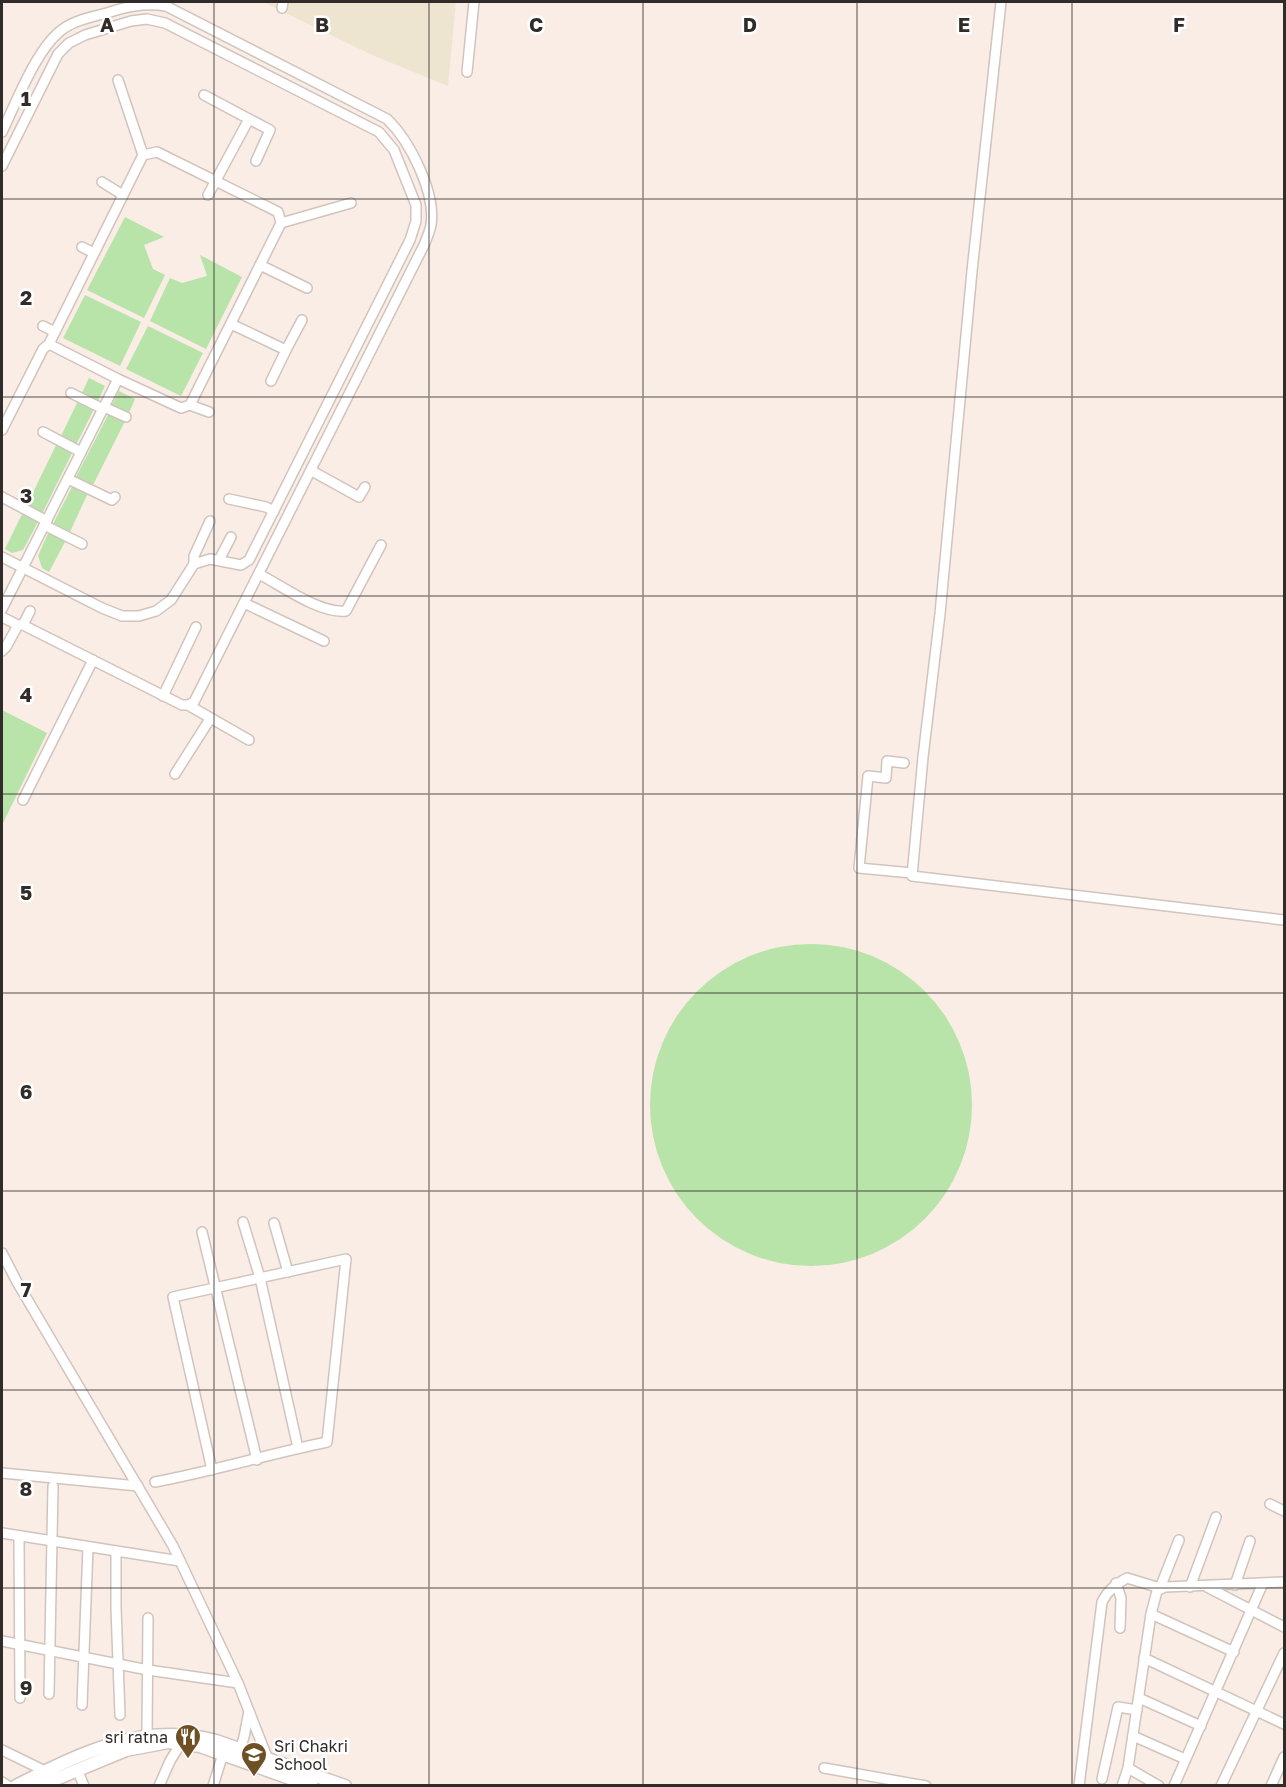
<svg xmlns="http://www.w3.org/2000/svg" width="1286" height="1787" font-family="'Golos Text',sans-serif">
<style>
.industrial{fill:#eee5d0}
.green{fill:#b8e3a9}
.lines{fill:none;stroke-linecap:round;stroke-linejoin:round}
.minor-casing{stroke:#d0c4bd;stroke-width:12}
.major-casing{stroke:#d0c4bd;stroke-width:15}
.minor{stroke:#fff;stroke-width:9}
.major{stroke:#fff;stroke-width:12}
.grid{fill:none;stroke:#312c2a;stroke-width:1.5;stroke-opacity:0.55}
.labels{text-anchor:middle;stroke-width:5;stroke-linejoin:round;paint-order:stroke}
.poi-label{font-size:16px;fill:#312c2a;stroke:#fff;text-anchor:end}
.grid-label{font-size:20px;text-anchor:middle;font-weight:bold;fill:#312c2a;stroke:#fff;stroke-width:5;stroke-linejoin:round;paint-order:stroke}
</style>
<rect width="100%" height="100%" fill="#faede6"/>
<path class="industrial" d="M263,2H456L448,86L372,55Z"/>
<g class="green">
<path d="M125,217L164,237L144,245L153,269L165,275L144,318L87,290Z"/>
<path d="M200,255L242,277L206,349L150,321L170,278L182,283L207,276Z"/>
<path d="M85,295L141,322L120,366L63,338Z"/>
<path d="M148,326L203,353L181,396L126,369Z"/>
<path d="M89,378L105,386L97,403L81,395Z"/>
<path d="M119,391L135,399L128,415L111,407Z"/>
<path d="M78,401L94,409L76,445L60,438Z"/>
<path d="M109,413L125,421L92,487L75,479Z"/>
<path d="M57,443L73,451L42,514L26,507Z"/>
<path d="M73,485L88,493L69,534L52,526Z"/>
<path d="M23,512L39,520L23,550L12,553L5,549Z"/>
<path d="M49,531L66,540L49,572L42,568L38,556Z"/>
<path d="M2,710L47,733L2,825Z"/>
<circle cx="811" cy="1105" r="161"/>
</g>
<g class="lines">
<defs>
<g id="minor">
<path d="M1001,2L972,271L940,614L923,757L912,876L1284,920"/>
<path d="M282,8L283,2"/>
<path d="M467,72L474,2"/>
<path d="M118,80L143,155"/>
<path d="M204,95L249,119L208,195"/>
<path d="M249,119L270,130L256,161"/>
<path d="M2,132C16,103 37,47 63,29C75,20 92,17 107,13C128,6 144,3 166,6L387,119C410,141 436,193 431,225C430,231 427,237 425,243L194,702L188,705H182L23,625H18L2,617"/>
<path d="M2,166L58,54L69,43L85,35L131,21L147,19L165,23L379,132L394,150L416,205V221L410,240L249,560L241,565L210,559L194,564L171,600L156,611L139,616H122L102,608L2,557"/>
<path d="M102,182L123,195"/>
<path d="M281,223L351,203"/>
<path d="M82,247L94,253"/>
<path d="M260,265L307,288"/>
<path d="M231,324L286,350L271,381"/>
<path d="M43,326L55,332"/>
<path d="M286,350L302,320"/>
<path d="M71,393L103,409"/>
<path d="M190,405L209,412"/>
<path d="M104,407L126,417"/>
<path d="M2,430L43,349L49,344"/>
<path d="M43,432L81,452"/>
<path d="M312,471L359,497L365,487"/>
<path d="M68,479L112,500L115,497"/>
<path d="M2,497L47,521"/>
<path d="M229,499L266,507L274,511"/>
<path d="M44,525L82,544"/>
<path d="M219,560L231,537"/>
<path d="M194,564V556L210,521"/>
<path d="M259,574C282,586 320,614 346,611L381,545"/>
<path d="M244,603L324,641"/>
<path d="M2,609L118,379L49,344L143,155L157,152L278,212L281,223L190,405L181,408L118,379"/>
<path d="M23,625L30,611"/>
<path d="M2,651L6,647L18,625"/>
<path d="M163,696L196,627"/>
<path d="M188,705L249,740"/>
<path d="M904,763L887,761L886,778L868,776L859,868L912,873"/>
<path d="M175,774L210,719"/>
<path d="M23,800L93,660"/>
<path d="M243,1222L260,1278L298,1448"/>
<path d="M274,1223L288,1272"/>
<path d="M202,1232L257,1460"/>
<path d="M2,1253L17,1282L173,1546L238,1683L267,1757L264,1763"/>
<path d="M2,1473L138,1486"/>
<path d="M155,1482C213,1471 269,1454 327,1442L346,1259L173,1297L212,1470"/>
<path d="M1270,1504L1284,1511"/>
<path d="M2,1533L180,1561"/>
<path d="M19,1536L20,1698"/>
<path d="M116,1551V1608L120,1715"/>
<path d="M1116,1583L1121,1598L1120,1628"/>
<path d="M1235,1585L1250,1541"/>
<path d="M1190,1587L1216,1517"/>
<path d="M1207,1587L1284,1627"/>
<path d="M1151,1614L1234,1652"/>
<path d="M2,1641L148,1670L238,1683"/>
<path d="M1144,1658L1284,1724"/>
<path d="M49,1694L53,1486"/>
<path d="M1139,1698L1201,1726"/>
<path d="M82,1705L88,1547"/>
<path d="M147,1735L148,1618"/>
<path d="M1133,1736L1185,1759"/>
<path d="M2,1750L45,1771"/>
<path d="M238,1756L244,1737L249,1711"/>
<path d="M824,1768L926,1786"/>
<path d="M1128,1768L1159,1786"/>
<path d="M77,1769L84,1786"/>
<path d="M1102,1779L1118,1707L1137,1710"/>
<path d="M2,1782L8,1786"/>
<path d="M159,1786L170,1761L181,1743"/>
<path d="M213,1786L223,1754"/>
<path d="M1079,1786L1102,1602C1108,1590 1116,1584 1127,1578L1160,1588L1179,1540"/>
<path d="M1122,1786L1128,1768L1151,1614L1157,1591L1165,1587L1284,1582"/>
<path d="M1174,1786L1263,1583"/>
<path d="M1221,1786L1284,1653"/>
<path d="M1271,1786L1284,1757"/>
</g>
<g id="major">
<path d="M16,1786C79,1754 144,1721 216,1741L345,1786"/>
<path d="M39,1786L126,1750L168,1742L200,1746L312,1786"/>
</g>
</defs>
<use href="#minor" class="minor-casing"/>
<use href="#major" class="major-casing"/>
<use href="#minor" class="minor"/>
<use href="#major" class="major"/>
</g>
<path class="grid" d="M214,2V1786M429,2V1786M643,2V1786M857,2V1786M1072,2V1786M2,199H1284M2,397H1284M2,596H1284M2,794H1284M2,993H1284M2,1191H1284M2,1390H1284M2,1588H1284"/>
<defs>
<symbol id="restaurant-pin" viewBox="-11 -11 22 30"><path d="M0 17L-7.5 6A9.5 9.5 0 1 1 7.5 6Z" fill="#6f5025" stroke="#fff"/><path d="M-5-6h1v4h1v-4h1v4h1v-4h1v5L-1.5 .5V6h-2V.5L-5-1ZM5-6V6H3V1.5H1.5Q1.5-4 5-6Z" fill="#fff"/></symbol>
<symbol id="school-pin" viewBox="-11 -11 22 30"><path d="M0 17L-7.5 6A9.5 9.5 0 1 1 7.5 6Z" fill="#6f5025" stroke="#fff"/><path d="M0-5L7-2L0 1L-7-2ZM-4 1L0 2.5L4 1V4Q0 6-4 4Z" fill="#fff"/></symbol>
</defs>
<g fill-rule="evenodd">
<use href="#restaurant-pin" x="173" y="1722" width="30" height="40"/>
<use href="#school-pin" x="239" y="1740" width="30" height="40"/>
</g>
<g class="labels">
<g class="poi-label">
<text x="168" y="1743">sri ratna</text>
<text x="274" y="1752" text-anchor="start">Sri Chakri<tspan x="274" dy="18">School</tspan></text>
</g>
</g>
<g class="grid-label">
<text x="107" y="32">A</text>
<text x="322" y="32">B</text>
<text x="536" y="32">C</text>
<text x="750" y="32">D</text>
<text x="964" y="32">E</text>
<text x="1179" y="32">F</text>
<text x="26" y="106">1</text>
<text x="26" y="305">2</text>
<text x="26" y="503">3</text>
<text x="26" y="702">4</text>
<text x="26" y="900">5</text>
<text x="26" y="1099">6</text>
<text x="26" y="1297">7</text>
<text x="26" y="1496">8</text>
<text x="26" y="1695">9</text>
</g>
<rect width="1286" height="1787" fill="none" stroke="#312c2a" stroke-width="6"/>
</svg>
